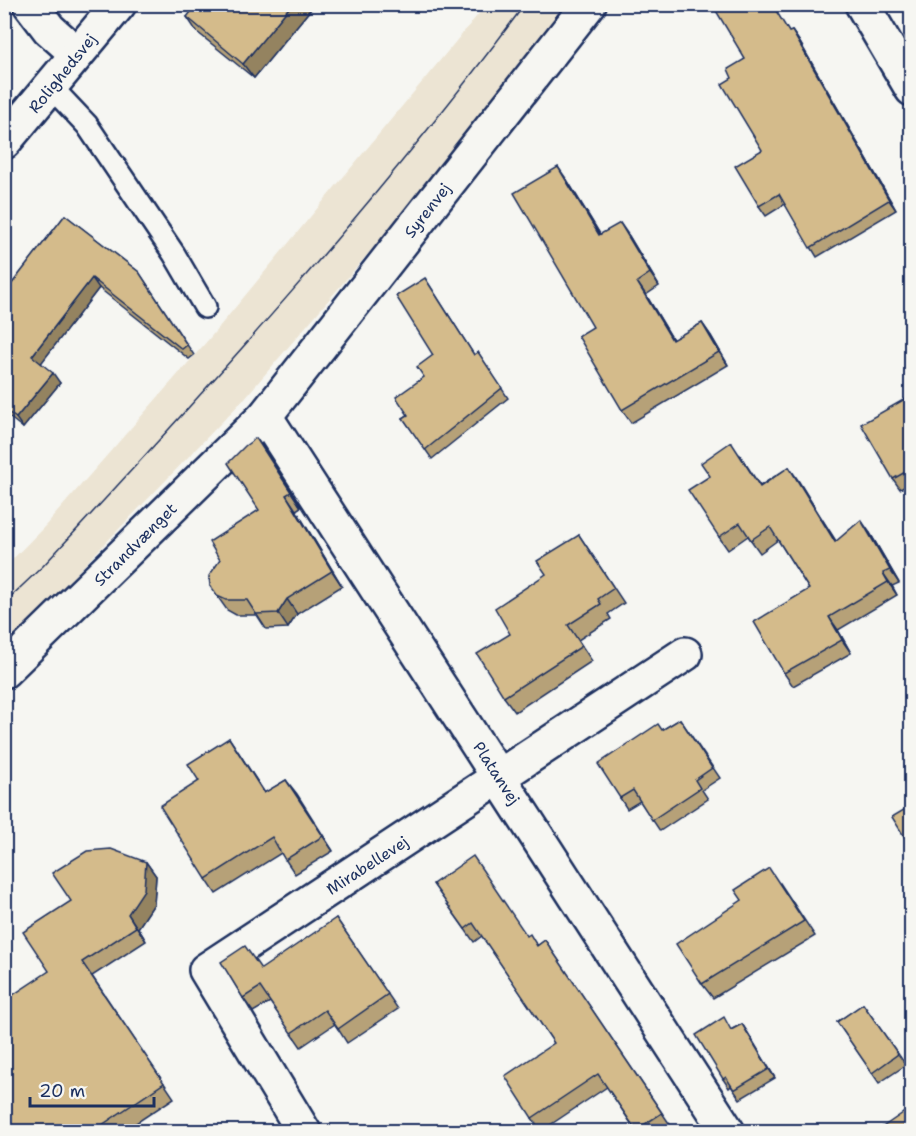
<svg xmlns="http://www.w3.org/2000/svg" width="916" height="1136" font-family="'Shantell Sans',sans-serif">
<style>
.built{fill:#ece4d3}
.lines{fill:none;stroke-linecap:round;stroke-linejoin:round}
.lane-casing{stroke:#1b2f5e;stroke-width:26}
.street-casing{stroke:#1b2f5e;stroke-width:38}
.secondary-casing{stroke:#1b2f5e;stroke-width:38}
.lane{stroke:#f6f6f2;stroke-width:21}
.street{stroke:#f6f6f2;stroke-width:33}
.secondary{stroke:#f6f6f2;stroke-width:33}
.tram{stroke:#1b2f5e;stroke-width:1.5}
.wall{fill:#b6a178;stroke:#1b2f5e;stroke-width:1.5}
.shaded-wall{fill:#948361;stroke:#1b2f5e;stroke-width:1.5}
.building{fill:#d4bb8b;stroke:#1b2f5e;stroke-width:1.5}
.labels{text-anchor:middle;stroke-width:4.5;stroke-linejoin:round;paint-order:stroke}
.street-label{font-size:16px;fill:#1b2f5e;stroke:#f6f6f2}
</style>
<rect width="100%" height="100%" fill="#f6f6f2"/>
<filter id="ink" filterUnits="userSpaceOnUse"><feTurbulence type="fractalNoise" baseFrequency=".0167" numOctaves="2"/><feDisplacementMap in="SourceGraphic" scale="12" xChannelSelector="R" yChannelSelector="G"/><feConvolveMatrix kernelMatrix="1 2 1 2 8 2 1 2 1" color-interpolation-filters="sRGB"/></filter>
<g filter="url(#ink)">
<path class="built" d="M486,5H565L526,59L408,207L244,399L69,581L5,644V567L45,526L209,339Z"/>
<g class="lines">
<defs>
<path id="lane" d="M51,87L87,125L174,254L205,307"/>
<g id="street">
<path d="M30,4L49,29L77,54"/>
<path d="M862,4L912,89"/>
<path d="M265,416L728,1132"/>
<path d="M4,671L265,416L589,4"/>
<path d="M304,1132L206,970L685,654"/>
</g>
<path id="secondary" d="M4,142L119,4"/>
</defs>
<use href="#lane" class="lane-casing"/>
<use href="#street" class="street-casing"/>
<use href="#secondary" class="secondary-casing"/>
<use href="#lane" class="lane"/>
<use href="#street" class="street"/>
<use href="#secondary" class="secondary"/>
<path class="tram" d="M4,603L43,566C211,385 378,202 525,4"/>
</g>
<g class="wall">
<path d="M315,4L254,78L197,32L187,17Z"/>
<path d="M792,31L799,41L896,210L817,257L785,204L766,216L759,206L762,150L790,32Z"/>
<path d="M567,180L600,234L629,236L659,286L646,295L673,340L702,323L711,336L728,365L631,423L622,410L593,327Z"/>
<path d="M65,215L139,272L194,355L189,359L99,288L41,363L60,383L23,428L4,413V294Z"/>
<path d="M425,278L474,355L478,352L508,398L432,459L403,418L408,415L433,355Z"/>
<path d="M912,395V483L900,489L893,479Z"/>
<path d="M267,453L301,507L296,510L342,586L297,614L288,628L266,629L257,615H236L227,610L210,586L259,510Z"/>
<path d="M740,455L760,486L789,467L836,541L870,533L899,583L892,586L897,595L838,630L851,653L793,686L784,673L809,589L778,540L760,553L748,536L728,550L719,537Z"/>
<path d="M579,535L624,603L608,614L611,619L578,640L592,661L515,712L504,697L546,574Z"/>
<path d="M680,719L720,778L702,790L708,799L660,831L640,801L627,809L620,798L662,730Z"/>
<path d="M229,738L265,793L286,780L333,851L295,874L281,853L216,894L206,879L199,781Z"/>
<path d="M146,862L156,876L154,904L138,928L146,941L92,976L174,1098L124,1131H12L49,971L71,901Z"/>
<path d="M780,883L815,936L713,998L702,984Z"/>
<path d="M433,884L527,936L538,945L545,940L671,1126L663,1131H636L607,1087L541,1131L532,1118L554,1043L482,936L474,942Z"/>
<path d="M336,918L398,1009L347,1043L335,1024L301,1047L270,1002L253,1012L243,998Z"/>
<path d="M863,1004L906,1065L879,1083L837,1022Z"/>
<path d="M742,1024L775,1078L740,1099L731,1086L729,1088L723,1079L732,1029Z"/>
</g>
<g class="shaded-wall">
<path d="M292,4H315L254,78L243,64Z"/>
<path d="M792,31L799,41L896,210L889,200Z"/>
<path d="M558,167L567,180L608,248L599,235Z"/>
<path d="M620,223L629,236L659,286L650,273Z"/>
<path d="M92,278L99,288L39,366L32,356Z"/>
<path d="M637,282L646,295L681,353L672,340Z"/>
<path d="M702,323L711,336L728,365L719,352Z"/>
<path d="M53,373L60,383L23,428L16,418Z"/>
<path d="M256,438L267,453L301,507L291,492Z"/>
<path d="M789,467L798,480L844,555L835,542Z"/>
<path d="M286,495L296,510L342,586L332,571Z"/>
<path d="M861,520L870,533L899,583L890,570Z"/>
<path d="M883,573L892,586L897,595L888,582Z"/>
<path d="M287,599L297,614L288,628L278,613Z"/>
<path d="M829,617L838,630L851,653L842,640Z"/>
<path d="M229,738L239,753L274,808L264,793Z"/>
<path d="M286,780L297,794L333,851L323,836Z"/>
<path d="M146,862L156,876L154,904L138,928L146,941L128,914Z"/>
<path d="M742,1024L748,1033L775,1078L769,1069Z"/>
</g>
<g class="building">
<path d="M197,4H292L243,64L187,17Z"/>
<path d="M712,4H772L789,32L792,31L889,200L810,248L779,194L759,206L735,166L762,150L722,84L732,78L728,69L745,59Z"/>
<path d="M558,167L599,235L620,223L650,273L637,282L672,340L702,323L719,352L622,410L578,336L593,327L514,193Z"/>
<path d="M65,215L139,272L187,345L182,349L92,278L32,356L53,373L16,418L4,409V294Z"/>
<path d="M425,278L474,355L478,352L502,388L425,450L403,418L408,415L396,397L424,377L417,367L433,355L396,296Z"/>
<path d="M912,395V472L909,470L893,479L861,424Z"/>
<path d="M256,438L291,492L286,495L332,571L287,599L278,613L256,614L247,600H226L217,596L210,586L209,576L220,560L209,542L259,510L228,463L245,446Z"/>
<path d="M731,442L760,487L789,467L835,542L861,520L890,570L883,573L888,582L829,617L842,640L784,673L754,622L809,589L770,527L751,540L740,523L719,537L688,490L710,476L701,463Z"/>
<path d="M579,535L614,588L598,599L601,604L568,625L582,646L504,697L477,654L510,634L495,608L546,574L537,561Z"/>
<path d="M680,719L712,768L695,780L700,788L652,820L633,790L620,798L598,764L658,724L662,730Z"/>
<path d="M229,738L264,793L286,780L323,836L285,860L272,837L206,879L160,806L199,781L188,764Z"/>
<path d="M912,805V849L892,817Z"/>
<path d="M111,849L146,862L144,890L128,914L136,927L82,962L164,1083L93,1131H12L4,1120V1001L49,971L23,932L71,901L52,873L87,851Z"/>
<path d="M473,856L527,936L530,934L537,946L545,940L662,1113L636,1130L598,1074L532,1118L505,1076L554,1043L473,923L465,929L433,884Z"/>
<path d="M769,868L804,921L702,984L676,944L742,900L735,890Z"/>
<path d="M336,918L388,994L338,1029L325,1010L291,1033L260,987L243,998L221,962L245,946L261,969Z"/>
<path d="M863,1004L898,1054L872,1073L837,1022Z"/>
<path d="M724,1017L731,1030L742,1024L769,1069L734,1090L726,1077L723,1079L696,1035Z"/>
<path d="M906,1111L912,1119V1131H877Z"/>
</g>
</g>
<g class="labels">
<g class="street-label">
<text transform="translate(62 73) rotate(-51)" y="6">Rolighedsvej</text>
<text transform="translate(427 210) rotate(-52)" y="6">Syrenvej</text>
<text transform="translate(135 544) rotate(-45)" y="6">Strandvænget</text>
<text transform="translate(497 773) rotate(57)" y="6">Platanvej</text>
<text transform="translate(367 865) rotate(-33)" y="6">Mirabellevej</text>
</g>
</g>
<rect width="916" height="1136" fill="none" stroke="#f6f6f2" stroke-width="24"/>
<rect x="12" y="12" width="892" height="1112" fill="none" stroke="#1b2f5e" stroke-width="2" filter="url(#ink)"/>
<path d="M30 1097v9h124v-9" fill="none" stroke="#1b2f5e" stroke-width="3"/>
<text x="39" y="1097" font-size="18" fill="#1b2f5e" stroke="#f6f6f2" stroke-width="4.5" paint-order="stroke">20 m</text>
</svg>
